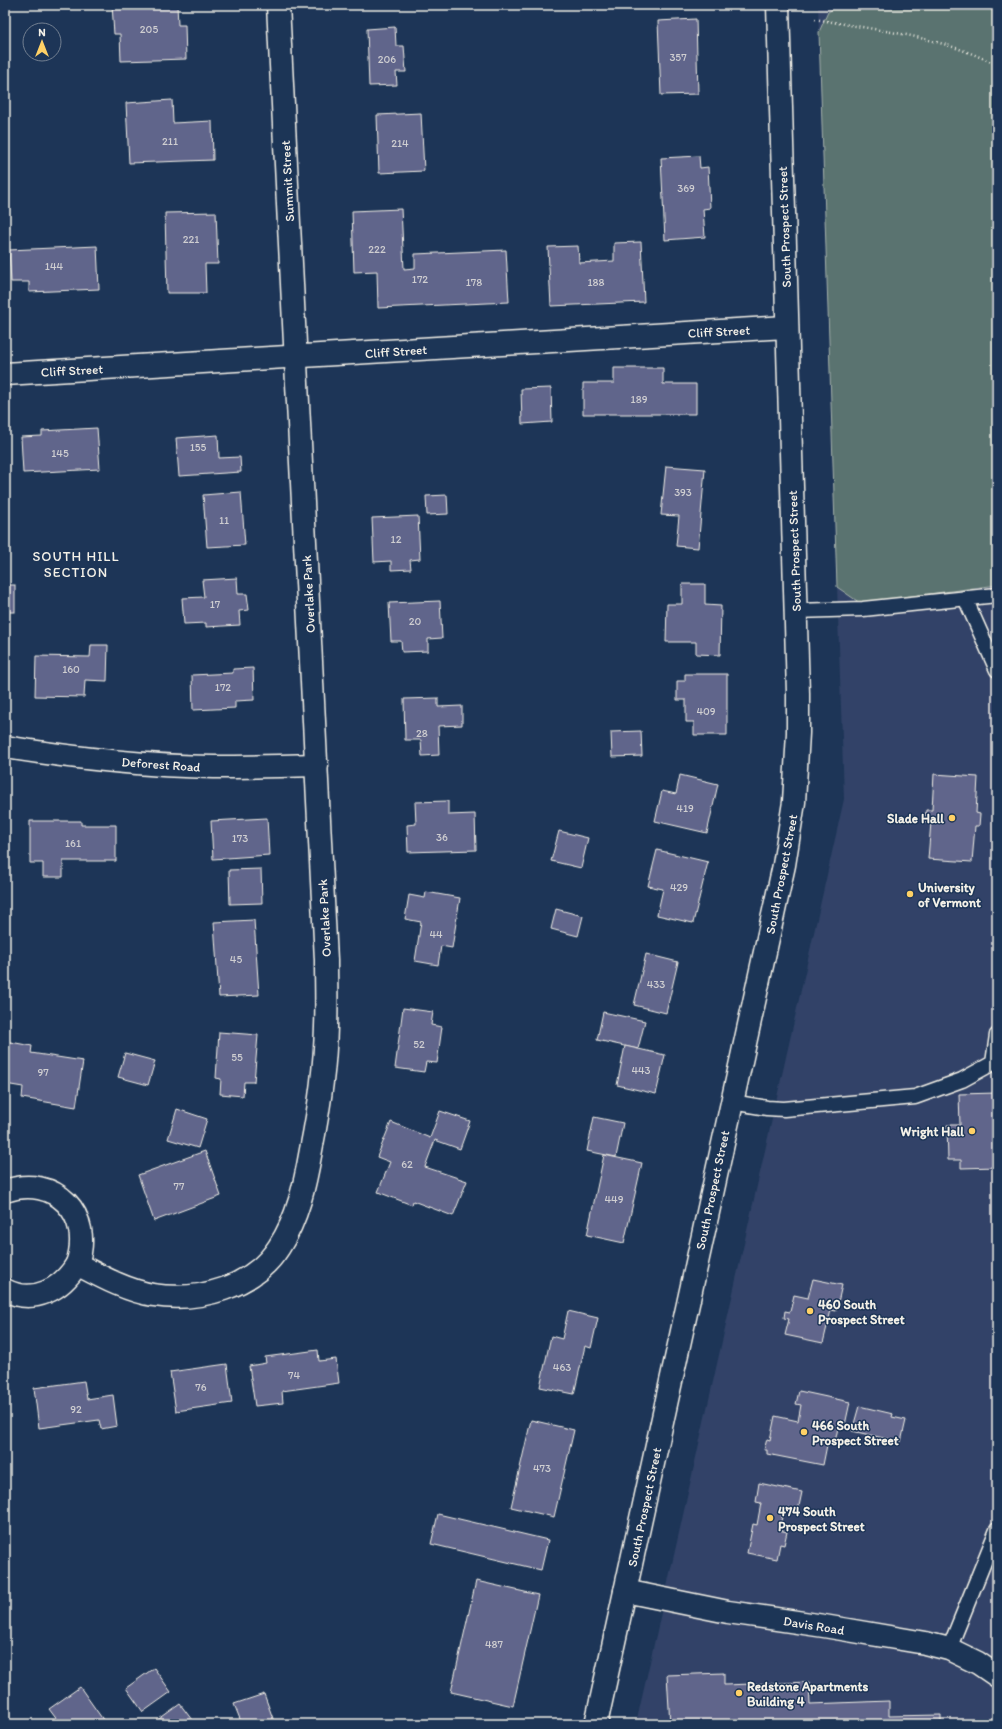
<svg xmlns="http://www.w3.org/2000/svg" width="1002" height="1729" font-family="Itim,sans-serif">
<style>
.built{fill:#314367}
.green{fill:#5a736f;stroke:#a7b2ac}
.building{fill:#61658b;stroke:#f4f1e8}
.lines{fill:none;stroke-linecap:round;stroke-linejoin:round}
.lane-casing{stroke:#f4f1e8;stroke-width:17}
.street-casing{stroke:#f4f1e8;stroke-width:25}
.secondary-casing{stroke:#f4f1e8;stroke-width:25}
.path{stroke:#f4f1e8;stroke-width:2.5;stroke-dasharray:1 3;stroke-linecap:butt}
.lane{stroke:#1d3557;stroke-width:14}
.street{stroke:#1d3557;stroke-width:22}
.secondary{stroke:#1d3557;stroke-width:22}
.poi-dot{fill:#ffd166;stroke:#1d3557;stroke-width:1.5}
.labels{text-anchor:middle;stroke-width:3;stroke-linejoin:round;paint-order:stroke}
.number-label{font-size:11px;fill:#cfced1}
.street-label{font-size:13px;fill:#f4f1e8;stroke:#1d3557}
.poi-label{font-size:13px;font-weight:bold;fill:#f4f1e8;stroke:#1d3557;text-anchor:start}
.neighbourhood-label{font-size:14px;letter-spacing:1px;fill:#f4f1e8;stroke:#1d3557}
</style>
<rect width="100%" height="100%" fill="#1d3557"/>
<filter id="ink" filterUnits="userSpaceOnUse"><feTurbulence type="fractalNoise" baseFrequency=".025" numOctaves="2"/><feDisplacementMap in="SourceGraphic" scale="8" xChannelSelector="R" yChannelSelector="G"/><feConvolveMatrix kernelMatrix="1 2 1 2 8 2 1 2 1" color-interpolation-filters="sRGB"/></filter>
<g filter="url(#ink)">
<path class="built" d="M818,5H997V1724H636L844,799Z"/>
<path class="green" d="M868,5L920,9L953,5H997V585L860,603L837,587L819,32L828,12L837,6Z"/>
<g class="building">
<path d="M112,5H177L178,25H185L186,59L121,61L120,34H114Z"/>
<path d="M696,19L698,94L661,95L658,21Z"/>
<path d="M395,27L396,46H404L406,72H396L397,85L369,86L367,29Z"/>
<path d="M172,100L173,123L212,121L213,160L129,163L126,103Z"/>
<path d="M421,113L424,171L379,173L377,115Z"/>
<path d="M699,156L700,168L708,167L710,208L703,209L705,237L665,240L661,158Z"/>
<path d="M401,209L404,269L415,268V254L506,250L509,302L378,308L377,271L354,272L352,211Z"/>
<path d="M216,212L218,264H205L206,293H167L165,213Z"/>
<path d="M641,242L644,302L551,306L548,247L578,246L579,263L614,261V243Z"/>
<path d="M97,246L99,289L29,292V282H11L9,250Z"/>
<path d="M614,368H663V384H696V414H583V383H614Z"/>
<path d="M551,388L552,422L522,424L521,389Z"/>
<path d="M97,428L100,469L23,473L21,437L42,436V431Z"/>
<path d="M218,435L219,458L240,457L241,472L179,476L176,438Z"/>
<path d="M666,466L705,469L698,548L676,546L679,516L661,515Z"/>
<path d="M241,492L245,545L207,547L203,495Z"/>
<path d="M447,495L448,514L427,515L426,496Z"/>
<path d="M418,516L420,559L410,560L411,569L391,570V561L374,562L372,518Z"/>
<path d="M237,578L238,594H247L249,610L239,611L240,625L206,627V623L184,624L182,598L204,597L202,580Z"/>
<path d="M682,584H705V605L721,606L720,655L696,654V642H666L667,604H682Z"/>
<rect x="5" y="585" width="10" height="27"/>
<path d="M440,601L442,638L428,639V651L402,652L401,641H391L389,603Z"/>
<path d="M5,633H7L6,670H5Z"/>
<path d="M91,645H108L107,681L85,680L84,697L35,696L36,656L90,657Z"/>
<path d="M253,668L254,700L235,701V708L193,710L192,675L233,673V669Z"/>
<path d="M685,674H727V735H694V722H686V700H677V681H685Z"/>
<path d="M438,698V707L462,706V725L438,726L439,755L422,756L421,740H405L404,699Z"/>
<path d="M641,731L642,756L612,757L611,732Z"/>
<path d="M934,774L978,777L976,813L980,814L979,826H975L972,862L928,859L931,822H925L926,810H932Z"/>
<path d="M680,775L718,784L707,833L655,821L662,791L676,794Z"/>
<path d="M448,801V815L475,814L476,850L408,852L407,825L416,824L415,802Z"/>
<path d="M267,818L269,855L213,859L211,821Z"/>
<path d="M30,821H81V825H116V861H63V877H43V863H30Z"/>
<path d="M559,831L588,838L581,868L551,861Z"/>
<path d="M657,850L708,862L693,923L657,915L663,889L648,886Z"/>
<path d="M261,869L262,903L230,904L229,870Z"/>
<path d="M426,892L460,898L452,948L441,946L438,965L415,961L421,922L405,919L409,895L425,898Z"/>
<path d="M556,909L583,916L578,936L551,929Z"/>
<path d="M254,920L259,995L219,997L214,922Z"/>
<path d="M646,954L678,962L666,1013L634,1005Z"/>
<path d="M403,1008L433,1012L431,1025L442,1027L437,1063L426,1062L424,1072L395,1068Z"/>
<path d="M603,1012L645,1021L638,1049L597,1040Z"/>
<path d="M219,1032L258,1035L254,1082H244L243,1096L220,1094L221,1079L216,1078Z"/>
<path d="M5,1041L32,1046L31,1053L83,1061L76,1107L22,1098L23,1087L5,1084Z"/>
<path d="M625,1046L665,1055L656,1094L617,1085Z"/>
<path d="M125,1053L155,1061L148,1085L118,1077Z"/>
<path d="M997,1093V1167L961,1168V1160H948L947,1125H960L959,1094Z"/>
<path d="M177,1109L207,1119L198,1148L168,1139Z"/>
<path d="M440,1111L470,1121L460,1149L435,1140L425,1167L467,1181L453,1216L413,1201L412,1205L378,1192L390,1162L377,1157L391,1122L430,1138Z"/>
<path d="M594,1117L623,1123L616,1157L587,1151Z"/>
<path d="M205,1151L221,1196L154,1221L138,1175Z"/>
<path d="M604,1155L642,1163L624,1243L587,1235Z"/>
<path d="M813,1279L842,1285L836,1311L831,1310L823,1343L785,1335L789,1319L784,1318L785,1311L790,1312L794,1295L808,1298Z"/>
<path d="M568,1311L598,1318L591,1348L585,1346L574,1394L540,1387L551,1336L562,1339Z"/>
<path d="M318,1350L319,1361L336,1359L339,1383L282,1391L283,1403L255,1406L249,1366L266,1363L265,1357Z"/>
<path d="M227,1364L232,1403L176,1411L170,1372Z"/>
<path d="M84,1381L87,1399L113,1395L117,1426L101,1429L99,1420L39,1428L34,1388Z"/>
<path d="M799,1391L850,1402L845,1425L839,1423L835,1442L828,1440L823,1465L767,1454V1450H764L767,1439L770,1440L775,1416L798,1421L801,1405L796,1404Z"/>
<path d="M859,1406L893,1414L892,1417L906,1420L901,1442L852,1431Z"/>
<path d="M531,1420L574,1430L554,1517L511,1507Z"/>
<path d="M759,1483L802,1492L798,1511L784,1508L779,1530L787,1532L784,1545L780,1544L777,1559L747,1553L753,1524L757,1525L761,1503L756,1502Z"/>
<path d="M438,1514L548,1540L541,1570L431,1544Z"/>
<path d="M476,1581L538,1595L513,1706L451,1692Z"/>
<path d="M154,1668L171,1692L143,1712L126,1688Z"/>
<path d="M724,1673V1685L809,1682L810,1704L889,1701V1716L941,1715V1724H670L667,1675Z"/>
<path d="M80,1687L106,1724H55L58,1721L49,1709Z"/>
<path d="M264,1694L275,1724H242L234,1704Z"/>
<path d="M180,1704L195,1724H152Z"/>
</g>
<g class="lines">
<defs>
<g id="lane">
<path d="M965,598L997,670"/>
<path d="M796,611L863,609L997,595"/>
<path d="M732,1102L767,1108L784,1109L915,1097L962,1080L993,1063L997,1035"/>
<path d="M949,1649L997,1530"/>
</g>
<g id="street">
<path d="M5,374L786,327"/>
<path d="M5,747C74,758 144,766 214,767C248,767 283,766 317,765"/>
<path d="M5,1191C55,1174 94,1214 77,1264C100,1276 127,1291 153,1295C199,1302 253,1288 279,1247C298,1218 305,1184 311,1150C319,1110 325,1068 326,1027C327,1005 326,982 326,960L278,5"/>
<path d="M5,1290C34,1305 62,1289 77,1264"/>
<path d="M625,1591L728,1612L824,1626L925,1643L949,1649L978,1663L997,1676"/>
</g>
<path id="secondary" d="M596,1724L784,865L794,802L798,733V693L778,5"/>
</defs>
<use href="#lane" class="lane-casing"/>
<use href="#street" class="street-casing"/>
<use href="#secondary" class="secondary-casing"/>
<path class="path" d="M815,19C879,31 938,35 997,65"/>
<use href="#lane" class="lane"/>
<use href="#street" class="street"/>
<use href="#secondary" class="secondary"/>
</g>
</g>
<g class="poi-dot">
<circle cx="952" cy="818" r="4"/>
<circle cx="910" cy="894" r="4"/>
<circle cx="972" cy="1131" r="4"/>
<circle cx="810" cy="1311" r="4"/>
<circle cx="804" cy="1432" r="4"/>
<circle cx="770" cy="1518" r="4"/>
<circle cx="739" cy="1693" r="4"/>
</g>
<g class="labels">
<g class="number-label">
<text x="149" y="33">205</text>
<text x="678" y="61">357</text>
<text x="387" y="63">206</text>
<text x="170" y="145">211</text>
<text x="400" y="147">214</text>
<text x="686" y="192">369</text>
<text x="191" y="243">221</text>
<text x="377" y="253">222</text>
<text x="54" y="270">144</text>
<text x="420" y="283">172</text>
<text x="474" y="286">178</text>
<text x="596" y="286">188</text>
<text x="639" y="403">189</text>
<text x="198" y="451">155</text>
<text x="60" y="457">145</text>
<text x="683" y="496">393</text>
<text x="224" y="524">11</text>
<text x="396" y="543">12</text>
<text x="215" y="608">17</text>
<text x="415" y="625">20</text>
<text x="71" y="673">160</text>
<text x="223" y="691">172</text>
<text x="706" y="715">409</text>
<text x="422" y="737">28</text>
<text x="685" y="812">419</text>
<text x="442" y="841">36</text>
<text x="240" y="842">173</text>
<text x="73" y="847">161</text>
<text x="679" y="891">429</text>
<text x="436" y="938">44</text>
<text x="236" y="963">45</text>
<text x="656" y="988">433</text>
<text x="419" y="1048">52</text>
<text x="237" y="1061">55</text>
<text x="641" y="1074">443</text>
<text x="43" y="1076">97</text>
<text x="407" y="1168">62</text>
<text x="179" y="1190">77</text>
<text x="614" y="1203">449</text>
<text x="562" y="1371">463</text>
<text x="294" y="1379">74</text>
<text x="201" y="1391">76</text>
<text x="76" y="1413">92</text>
<text x="542" y="1472">473</text>
<text x="494" y="1648">487</text>
</g>
<g class="street-label">
<text transform="translate(287 181) rotate(-93)" y="5">Summit Street</text>
<text transform="translate(784 227) rotate(-92)" y="5">South Prospect Street</text>
<text transform="translate(719 331) rotate(-3)" y="5">Cliff Street</text>
<text transform="translate(396 351) rotate(-4)" y="5">Cliff Street</text>
<text transform="translate(72 370) rotate(-3)" y="5">Cliff Street</text>
<text transform="translate(794 551) rotate(-92)" y="5">South Prospect Street</text>
<text transform="translate(308 594) rotate(-93)" y="5">Overlake Park</text>
<text transform="translate(161 764) rotate(4)" y="5">Deforest Road</text>
<text transform="translate(781 874) rotate(-79)" y="5">South Prospect Street</text>
<text transform="translate(324 918) rotate(-93)" y="5">Overlake Park</text>
<text transform="translate(712 1190) rotate(-78)" y="5">South Prospect Street</text>
<text transform="translate(644 1507) rotate(-78)" y="5">South Prospect Street</text>
<text transform="translate(814 1625) rotate(9)" y="5">Davis Road</text>
</g>
<g class="poi-label">
<text x="944" y="823" text-anchor="end">Slade Hall</text>
<text x="918" y="892">University<tspan x="918" dy="15">of Vermont</tspan></text>
<text x="964" y="1136" text-anchor="end">Wright Hall</text>
<text x="818" y="1309">460 South<tspan x="818" dy="15">Prospect Street</tspan></text>
<text x="812" y="1430">466 South<tspan x="812" dy="15">Prospect Street</tspan></text>
<text x="778" y="1516">474 South<tspan x="778" dy="15">Prospect Street</tspan></text>
<text x="747" y="1691">Redstone Apartments<tspan x="747" dy="15">Building 4</tspan></text>
</g>
<g class="neighbourhood-label">
<text x="76" y="561">SOUTH HILL<tspan x="76" dy="16">SECTION</tspan></text>
</g>
</g>
<rect width="1002" height="1729" fill="none" stroke="#1d3557" stroke-width="20"/>
<rect x="10" y="10" width="982" height="1709" fill="none" stroke="#f4f1e8" stroke-width="1.5" filter="url(#ink)"/>
<g transform="translate(42 42)"><circle r="19" fill="#1d3557" stroke="#738091"/>
<path d="M0-3L7 15L0 10L-7 15Z" fill="#ffd166"/>
<text y="-6" font-size="11" font-weight="bold" text-anchor="middle" fill="#f4f1e8">N</text>
</g>
</svg>
